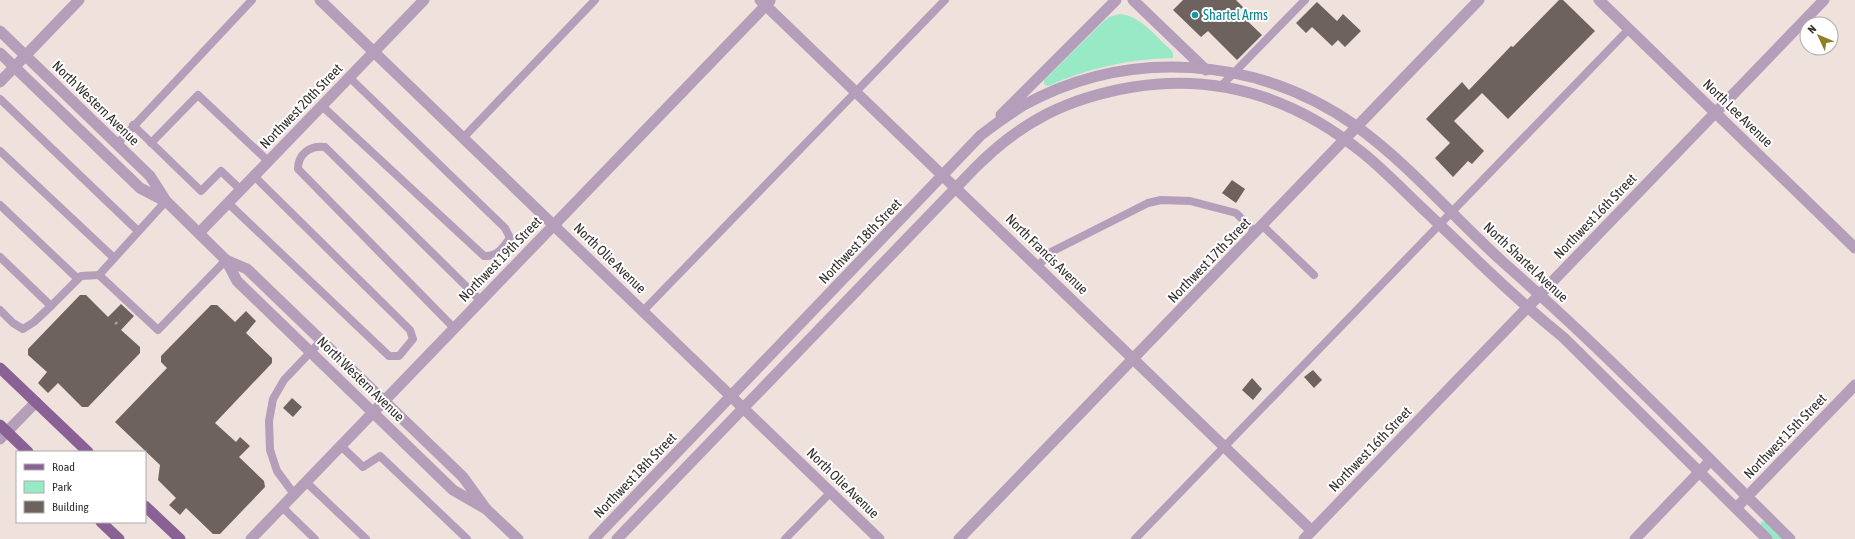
<svg xmlns="http://www.w3.org/2000/svg" width="1855" height="539" font-family="'Asap Condensed',sans-serif">
<style>
.green{fill:#98e9c5}
.building{fill:#6e625e}
.lines{fill:none;stroke-linecap:round;stroke-linejoin:round}
.path{stroke:#a89d99;stroke-width:2.5;stroke-dasharray:3 3;stroke-linecap:butt}
.service{stroke:#b49eba;stroke-width:8}
.minor{stroke:#b49eba;stroke-width:11}
.tertiary{stroke:#b49eba;stroke-width:11}
.primary{stroke:#8a6195;stroke-width:11}
.culture-dot{fill:#0f9aa8;stroke:#fff;stroke-width:1.5}
.labels{text-anchor:middle;stroke-width:4;stroke-linejoin:round;paint-order:stroke}
.culture-label{font-size:14px;fill:#0d838f;stroke:#fff;text-anchor:start}
.street-label{font-size:14px;fill:#342f2d;stroke:#fff}
</style>
<rect width="100%" height="100%" fill="#efe1dc"/>
<g class="green">
<path d="M1119,14C1140,15 1155,36 1170,49L1173,53V58C1130,59 1087,68 1048,86L1044,84V80L1103,22L1109,17Z"/>
<path d="M1762,521L1766,522L1783,539H1772L1760,525Z"/>
</g>
<g class="building">
<path d="M1183,0H1236L1243,7L1238,12L1262,35L1237,60L1208,31L1201,37L1173,10Z"/>
<path d="M1559,0H1563L1595,31L1508,119L1482,93L1454,121L1484,151L1472,164L1468,161L1453,177L1435,158L1450,143L1426,119L1462,82L1469,90L1511,46L1513,47Z"/>
<path d="M1317,2L1337,21L1343,14L1361,31L1345,47L1338,40L1332,46L1312,27L1306,33L1296,23Z"/>
<path d="M1232,180L1245,189L1236,203L1222,193Z"/>
<path d="M80,295H86L108,317L121,304L134,316L121,330L140,347V353L88,407H82L58,383L48,393L38,383L47,372L28,355V349Z"/>
<path d="M211,305H217L235,322L246,311L256,321L246,333L272,358V363L215,423L236,442L240,437L250,446L239,457L264,481L265,487L220,534H213L186,508L180,515L169,505L176,498L158,480L160,465L115,422L167,368L161,362V356Z"/>
<path d="M1313,370L1322,380L1314,388L1304,377Z"/>
<path d="M1252,378L1262,389L1253,400L1242,390Z"/>
<path d="M292,398L302,407L293,417L283,408Z"/>
</g>
<g class="lines">
<path class="path" d="M115,324L120,320"/>
<g class="service">
<path d="M1222,85L1305,0"/>
<path d="M0,99L138,231"/>
<path d="M322,106L484,256C497,257 503,248 510,238L505,228L349,77"/>
<path d="M133,125L201,191L221,171L241,190"/>
<path d="M463,138L595,0"/>
<path d="M151,143L198,95L268,161"/>
<path d="M117,144L252,0"/>
<path d="M0,151L114,258"/>
<path d="M228,203L389,356H399L413,339L410,330L254,176"/>
<path d="M0,205L78,279"/>
<path d="M1263,226L1314,275"/>
<path d="M0,257L51,306L81,276L99,275L166,201"/>
<path d="M1038,266L1051,252L1148,203L1161,200L1190,201L1236,213L1256,233"/>
<path d="M99,275L158,330L226,260"/>
<path d="M0,310L13,323L23,329L34,322L51,306"/>
<path d="M643,311L945,0"/>
<path d="M454,328L298,169C298,154 310,145 325,147L481,301"/>
<path d="M341,446L363,467L380,456L467,539"/>
<path d="M306,482L366,539"/>
<path d="M294,494L277,471L270,450L269,421L273,399L284,380L321,341"/>
<path d="M282,507L315,539"/>
<path d="M785,539L831,492"/>
<path d="M1135,539L1629,29"/>
</g>
<g class="minor">
<path d="M320,0L879,539"/>
<path d="M760,0L1312,531"/>
<path d="M1599,0L1855,248"/>
<path d="M0,82L79,0"/>
<path d="M199,233L424,0"/>
<path d="M0,439L36,402"/>
<path d="M1736,508L1855,385"/>
<path d="M251,539L770,1"/>
<path d="M959,539L1479,0"/>
<path d="M1304,539L1824,0"/>
</g>
<g class="tertiary">
<path d="M1133,0L1206,70"/>
<path d="M0,31L150,176L166,201L226,260L237,281L453,490L486,509"/>
<path d="M0,53L140,188L165,201"/>
<path d="M1001,115L1116,0"/>
<path d="M226,260L247,269L273,294L463,477L486,509L518,539"/>
<path d="M594,539L981,135C994,125 1008,115 1022,106C1128,47 1257,56 1356,126C1410,165 1454,218 1504,263C1530,286 1556,309 1582,334C1653,401 1721,471 1790,539"/>
<path d="M617,539L974,169C1020,122 1067,98 1133,87C1220,73 1295,98 1363,153C1384,170 1403,190 1422,208C1469,252 1513,297 1563,337L1767,539"/>
<path d="M1635,539L1710,461"/>
</g>
<g class="primary">
<path d="M0,368L88,452"/>
<path d="M0,425L28,452"/>
<path d="M145,506L180,539"/>
<path d="M101,522L119,539"/>
</g>
</g>
<circle class="culture-dot" cx="1195" cy="15" r="4"/>
<g class="labels">
<g class="culture-label">
<text x="1203" y="20">Shartel Arms</text>
</g>
<g class="street-label">
<text transform="translate(96 103) rotate(44)" y="5">North Western Avenue</text>
<text transform="translate(301 106) rotate(-46)" y="5">Northwest 20th Street</text>
<text transform="translate(1738 113) rotate(44)" y="5">North Lee Avenue</text>
<text transform="translate(1595 216) rotate(-46)" y="5">Northwest 16th Street</text>
<text transform="translate(860 241) rotate(-46)" y="5">Northwest 18th Street</text>
<text transform="translate(1047 254) rotate(44)" y="5">North Francis Avenue</text>
<text transform="translate(610 258) rotate(44)" y="5">North Olie Avenue</text>
<text transform="translate(500 259) rotate(-46)" y="5">Northwest 19th Street</text>
<text transform="translate(1209 260) rotate(-46)" y="5">Northwest 17th Street</text>
<text transform="translate(1526 262) rotate(43)" y="5">North Shartel Avenue</text>
<text transform="translate(361 379) rotate(44)" y="5">North Western Avenue</text>
<text transform="translate(1785 436) rotate(-46)" y="5">Northwest 15th Street</text>
<text transform="translate(1370 449) rotate(-46)" y="5">Northwest 16th Street</text>
<text transform="translate(635 475) rotate(-46)" y="5">Northwest 18th Street</text>
<text transform="translate(843 483) rotate(44)" y="5">North Olie Avenue</text>
</g>
</g>
<rect x="16" y="451" width="130" height="72" fill="#ffffff" stroke="#aeacab"/>
<rect x="24" y="464" width="20" height="6" fill="#8a6195" stroke="#aeacab"/>
<text x="52" y="471" font-size="12" fill="#342f2d">Road</text>
<rect x="24" y="481" width="20" height="12" fill="#98e9c5" stroke="#aeacab"/>
<text x="52" y="491" font-size="12" fill="#342f2d">Park</text>
<rect x="24" y="501" width="20" height="12" fill="#6e625e" stroke="#aeacab"/>
<text x="52" y="511" font-size="12" fill="#342f2d">Building</text>
<g transform="translate(1819 36) rotate(314)"><circle r="19" fill="#ffffff" stroke="#aeacab"/>
<path d="M0-3L7 15L0 10L-7 15Z" fill="#8e7e25"/>
<text y="-6" font-size="11" font-weight="bold" text-anchor="middle" fill="#342f2d">N</text>
</g>
</svg>
